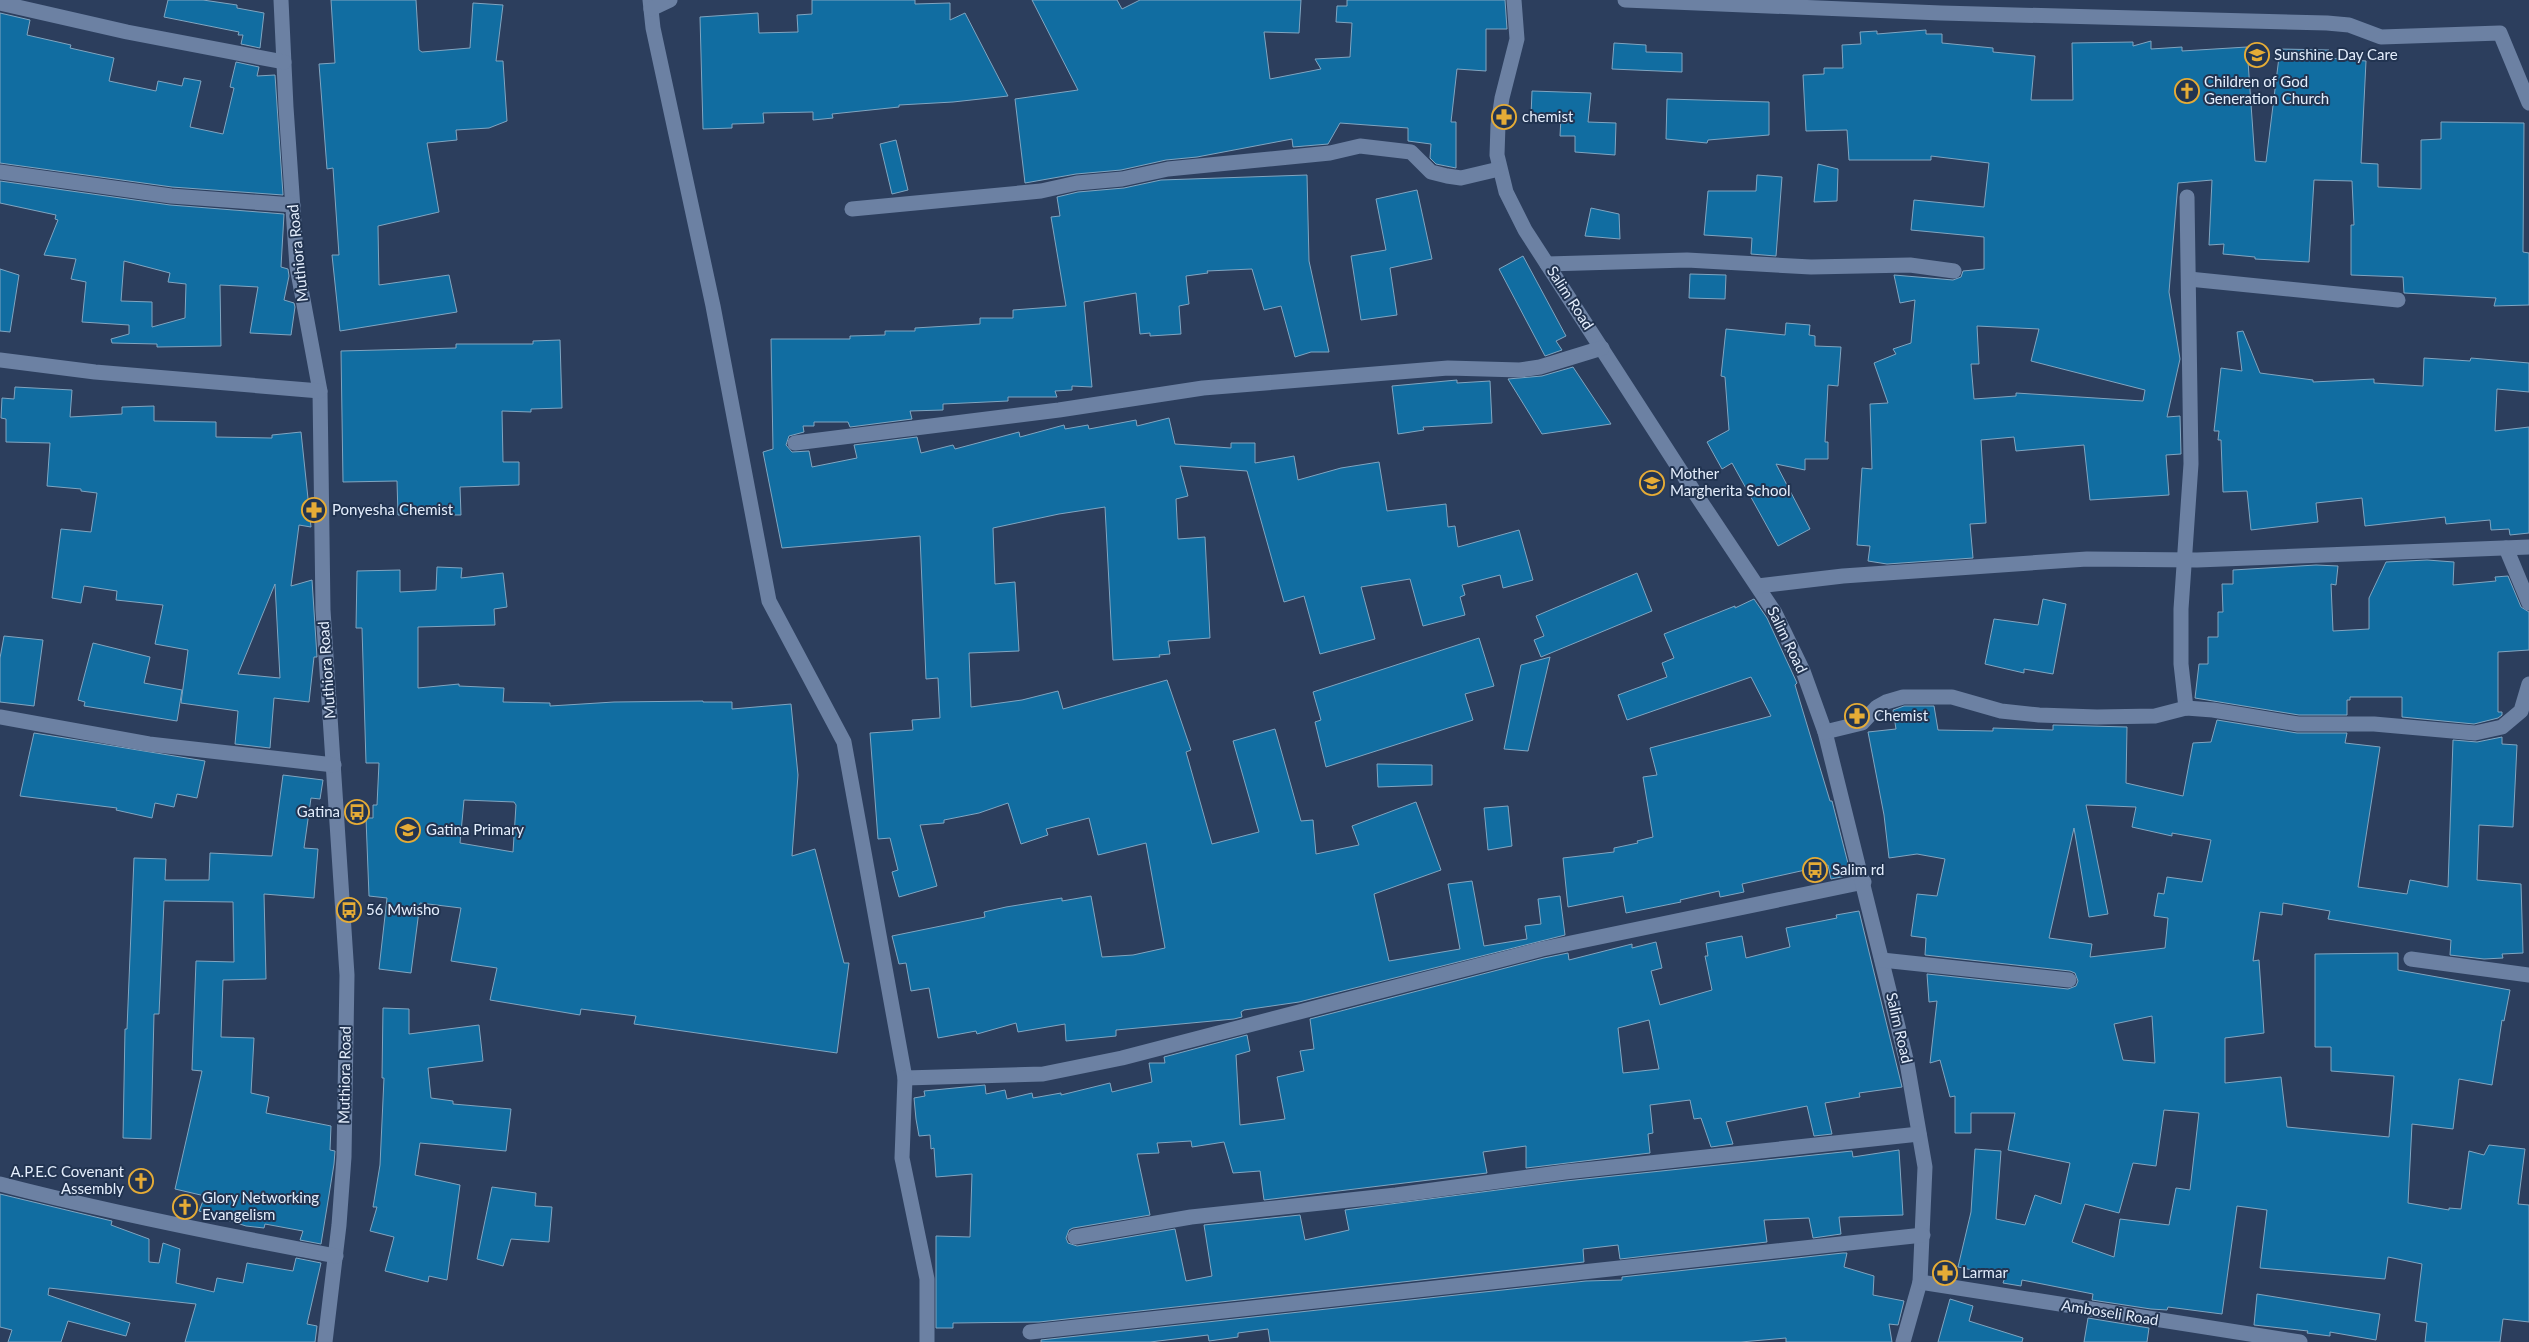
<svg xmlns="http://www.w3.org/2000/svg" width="2529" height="1342" font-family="Lato,sans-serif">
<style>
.building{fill:#116da1;stroke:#80a5c1;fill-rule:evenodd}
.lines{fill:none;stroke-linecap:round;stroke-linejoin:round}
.minor{stroke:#6c81a3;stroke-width:15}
.labels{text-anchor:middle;stroke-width:4;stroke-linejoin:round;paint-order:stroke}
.poi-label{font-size:15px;fill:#e4eefd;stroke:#223451;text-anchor:start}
.street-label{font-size:15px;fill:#e4eefd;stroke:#223451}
</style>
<rect width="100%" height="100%" fill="#2c3e5d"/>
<g class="building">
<path d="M168,0H203L237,5V8L264,13L260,48L241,44L243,35H238L239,32L164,17Z"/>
<path d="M331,0H416L419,50L422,52L470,48L473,3L503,5L496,61H503L507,121L489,128L456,130L457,140L427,143L439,212L378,226L379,285L449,275L457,312L340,331L332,255H339L333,168L327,169L319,64L335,63Z"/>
<path d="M812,0H915V4L950,3V20L965,13L1008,96L953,102L899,105V107L832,114L833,118L813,120V112L763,113L764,123L732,124V128L703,129L700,17L758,13L759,33L798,32L797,15L812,14Z"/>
<path d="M1032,0H1117L1122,9L1140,0H1301L1299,33L1264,32L1270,79L1321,69L1315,59L1350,57L1352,23L1336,22L1337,6H1347V0H1505L1507,29H1486V71L1457,69L1451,122H1456V168L1436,164L1430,158L1431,144L1408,141V128L1340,123L1328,144L1293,147L1292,139L1197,157L1166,160L1121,170L1076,174L1025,183L1015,99L1078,90Z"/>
<path d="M0,13L30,20L27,35L71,45L70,48L114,58L109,81L156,91L158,81L182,86L184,78L201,81L190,127L223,134L234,88L230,87L236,62L259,67L257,76L275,75L283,195L172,187L0,163Z"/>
<path d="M1926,30V34H1942V43L1993,48V52L2035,56L2031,100H2073L2072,43L2133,42V46L2151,41V49L2182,47V51L2247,47L2255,161L2266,162L2280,49L2329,50L2328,58L2366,61L2361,163L2378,164V187L2421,189V140L2441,139V122L2524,123L2523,252L2529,253V305L2494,306L2496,298L2404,293L2403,277L2351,275V225H2354L2352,181L2314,180L2309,262L2255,259V257L2223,254L2224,244L2209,245L2212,180L2178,183L2169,292L2180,359L2167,417L2180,416L2181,454L2166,455L2169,495L2090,500L2084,445L2016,451L2014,437L1981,440L1986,523L1970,524L1973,558L1887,564L1868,561L1870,546L1857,545L1862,468L1872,469L1870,404L1888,403L1874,363L1896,354L1893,349L1911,343L1915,300L1900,303L1894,275L1953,280L1961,277L1963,271L1984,269V237L1911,230L1914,200L1984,207L1989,163L1931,156V160H1849L1847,130L1806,131L1803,75L1824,74V68H1843L1842,45L1861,44L1860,32L1877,31V34ZM1977,326L2039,329L2031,361L2145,390L2143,401L2016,393V396L1974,399L1971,364H1979Z"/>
<path d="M1614,43L1646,45V52L1682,53V72L1612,69Z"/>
<path d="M1532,91L1591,93L1588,122L1616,123L1615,155L1575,152V136H1560L1561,117L1531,116Z"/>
<path d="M1667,99L1769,102V135L1708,140L1707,143L1666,139Z"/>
<path d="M896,140L908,190L892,194L880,144Z"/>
<path d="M1818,164L1838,169L1837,201L1814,202Z"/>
<path d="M1307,175L1309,261L1329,352H1311L1295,357L1281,306L1264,310L1252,269L1207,271L1208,273L1186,276L1189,304L1179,306L1181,334L1150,336V333L1140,334L1136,293L1084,302L1092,387L1072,386V390L1055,391L1057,397H1008V401L943,404V410L910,411L912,419L850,427L848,422H814V426H803L804,432L789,436L786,445L792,452L809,451L812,467L857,458L854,445L917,437L921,453L953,445L955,449L1019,432L1020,437L1064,425L1065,429L1088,425L1089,429L1136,420L1137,426L1169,418L1175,444L1231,448V443H1255V463L1294,456L1298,480L1341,468L1379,462L1387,511L1446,504L1448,527L1455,526L1458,547L1519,530L1533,580L1503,588L1500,575L1462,585L1465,595L1460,597L1465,615L1423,626L1410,579L1361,587L1375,639L1320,654L1304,596L1284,602L1247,471L1180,466L1188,496L1176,499L1178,539L1205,537L1210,638L1168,641L1170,654L1159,655L1160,657L1113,660L1105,507L1059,514L993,528L995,584L1015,582L1019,651L969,653L971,707L1022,700L1058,691L1063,709L1167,680L1191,750L1186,752L1212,844L1259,832L1233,741L1275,729L1301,821L1313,820L1316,854L1359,845L1352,826L1416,802L1441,870L1374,894L1389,961L1460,949L1448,884L1472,881L1484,946L1527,939L1525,926L1541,924L1538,899L1560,896L1565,935L1299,1002L1244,1010L1241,1012L1242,1017L1234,1019L1116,1030V1036L1066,1041L1065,1024L1018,1032L1016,1023L977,1034L976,1031L938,1038L929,988L911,991L906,963L899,964L892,936L985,917L984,912L1006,907L1062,898V901L1091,896L1102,957L1133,955L1165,948L1146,843L1098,855L1089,818L1046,829L1048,835L1021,844L1008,803L979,813L944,820V823L920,825L937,886L899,897L892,872L898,870L890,838L878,839L870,733L913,730L912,720L940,718L938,678L926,679L920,536L782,548L763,452L773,449L771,339H850V336L885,335V331H915V328L980,324V318H1013V310L1066,306L1051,217L1060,216L1057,197L1078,192L1124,188L1161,180Z"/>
<path d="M1757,175L1782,177L1776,256L1751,254L1752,238L1704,235L1708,191H1756Z"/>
<path d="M0,181L170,205L284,214L281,267L288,269L289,276L284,300L294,303L295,307L291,335L250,333L258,287L220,285L221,346L157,347V344L112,343L111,339L129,334V325L82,322L86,282L71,279L76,259L44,255L58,220L55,219L56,215L0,203ZM124,261L170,273L168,282L186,284L185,318L152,327V302L121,301Z"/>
<path d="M1417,190L1432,259L1390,268L1397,315L1361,320L1351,256L1386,250L1376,199Z"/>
<path d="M1591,208L1619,214L1620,239L1585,236Z"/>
<path d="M1523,256L1566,336L1556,341L1562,350L1545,356L1499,269Z"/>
<path d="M0,269L19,275L10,332L0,331Z"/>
<path d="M1690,274L1726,275L1725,299L1689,298Z"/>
<path d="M1786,323L1810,325L1809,335L1815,336V346L1841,347L1838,386L1828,385L1825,442H1828V459H1805V470L1776,464L1810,529L1778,546L1732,463L1722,469L1707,442L1729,430L1725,377L1721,376L1726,329L1785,335Z"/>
<path d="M2243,331L2260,373L2313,380V382L2374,379V383L2423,386L2424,358L2470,361L2471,358L2529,363V392L2497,389L2495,431L2529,427V533L2510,535L2509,529L2491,530L2490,520L2446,524L2445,517L2365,526L2362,498L2316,503L2318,522L2251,530L2247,491L2223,492L2221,440H2218L2219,431H2214L2221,368L2242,371L2237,332Z"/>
<path d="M560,340L562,408L531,409V412L502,411L503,462H519V485L460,487L461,515H398L397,481L343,482L341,351L456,348V344H533V341Z"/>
<path d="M1573,367L1611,424L1542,434L1508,379L1542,376Z"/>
<path d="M1457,380V383L1490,381L1492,423L1423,427L1424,430L1398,434L1392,386Z"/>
<path d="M15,387L72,390L70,417L122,414V407L154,406V421L216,422V437L272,438V435L301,432L311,527L299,525L291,586L312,580L317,657H314L309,702L274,698L270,748L235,744L238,711L181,703L188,650L155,644L163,605L116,600L117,591L84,586L81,603L52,598L61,529L91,532L97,493L81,491V489L47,486L50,443L6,442V419L1,418L2,398L14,399ZM275,584L280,678L238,674Z"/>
<path d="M2427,560L2454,562L2453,585L2496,581L2495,577L2508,576L2521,607L2529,612V650L2498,652V712H2502V715L2498,718L2474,724L2402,717V697H2350V700H2347V715H2299L2195,698L2199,664H2208V637H2218V612H2223L2222,584H2233V570L2316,565L2338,566L2336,585L2331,584L2333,631L2369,629V598L2386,562Z"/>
<path d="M437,567L462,568L461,578L503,573L507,607L494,609L495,625L418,627V688L459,684V686L504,688L503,702L550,703V706L614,702L703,701V702H732V709L791,704L798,775L792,856L815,849L844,963H849L837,1053L634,1024L636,1016L581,1009L580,1015L490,1000L497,968L451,961L461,908L420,903L411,973L379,969L387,898L369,896L366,818H373V805H377L379,763H366L362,628H356L357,571L400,570V592L436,590ZM464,800L514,802L516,805L513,852L460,843Z"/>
<path d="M1637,573L1652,611L1541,657L1534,640L1544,636L1536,616Z"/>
<path d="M1754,599L1767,618L1797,683L1795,685L1830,801H1832L1851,875L1831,879L1828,865L1742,884L1744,892L1720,897L1719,891L1680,900L1681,902L1626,913L1623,896L1568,907L1563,858L1614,852V848L1638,843L1637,841L1653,837L1643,777L1657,775L1650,748L1771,716L1751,677L1627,720L1618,695L1667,677L1662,663L1674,658L1664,634L1735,606V608Z"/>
<path d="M2043,599L2066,604L2053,674L2024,669V673L1985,664L1994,619L2038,625Z"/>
<path d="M4,636L43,640L34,706L0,702V658Z"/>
<path d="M1479,638L1494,686L1465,694L1473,720L1326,767L1315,722L1321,720L1313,692Z"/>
<path d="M93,643L150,657L144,683L182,690L177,721L84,706L85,702L78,700Z"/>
<path d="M1550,657L1528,751L1504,749L1521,665Z"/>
<path d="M1904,706H1934L1938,730L1993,731V728L2053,730V725L2127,727L2126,783L2183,796L2193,743L2211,742L2217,720L2297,733H2347L2345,743L2380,747L2358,887L2407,894L2410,880L2448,887L2453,740L2477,742L2502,737V744L2517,745L2513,827L2479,825L2477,880L2521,884L2523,953L2502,954L2503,958L2484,959L2450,955L2451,940L2328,919L2330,911L2283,903L2282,915L2260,912L2253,961L2259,960L2264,1033L2225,1038V1083L2281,1077L2287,1127L2389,1137L2394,1076L2331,1071V1047H2315V954L2398,953V970L2510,990L2504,1021L2502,1020L2492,1085L2459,1079L2453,1129L2412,1124L2408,1203L2449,1210V1208L2461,1209L2469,1151L2484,1155L2489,1145L2525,1149L2518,1204L2529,1205V1322L2503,1319L2500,1342H2425L2427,1323L2415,1321L2422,1264L2388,1257L2385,1279L2260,1268L2267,1210L2237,1206L2222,1314L2168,1307L2167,1310L2151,1309L2092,1300L2093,1294L2022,1280L2021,1286L2003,1283L2005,1277L1958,1267L1971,1212L1975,1149L2001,1151L1996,1219L2025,1225L2035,1195L2061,1204L2070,1163L2008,1150L2015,1113H1971V1133H1955V1096L1950,1097L1940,1060L1930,1063L1937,1001L1929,1002L1927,974L2068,989L2076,986L2078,981L2075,973L2070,971L1925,955L1926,938L1911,936L1917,894L1937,896L1945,859L1917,854L1889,858L1884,815L1868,732L1896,729L1893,710ZM2086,805L2136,807L2132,827L2172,836V833L2211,840L2202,882L2167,877L2164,894L2158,893L2154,916L2168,918L2165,948L2090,957L2092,944L2049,938L2074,828L2089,917L2108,914ZM2152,1016L2155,1063L2123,1060L2114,1024ZM2164,1110L2199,1113L2190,1190L2176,1188L2169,1225L2120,1219L2114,1257L2072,1242L2085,1204L2119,1213L2133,1163L2156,1166Z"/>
<path d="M34,733L205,761L197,798L177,794L174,807L155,803L152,818L116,810L117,808L20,796Z"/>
<path d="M1377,764L1432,765V785L1378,787Z"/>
<path d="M283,775L323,780L320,799L311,798L304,848L318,849L314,898L264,894L266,979L223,980L221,1037L254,1038L251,1093L269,1097L266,1113L331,1126L330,1150L335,1151L334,1164L321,1244L300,1240L303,1231L265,1224L264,1228L246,1226L199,1211L205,1196L175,1189L202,1071L192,1070L196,961L234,962L233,902L164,901L159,1014H154L151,1139L123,1138L125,1029H127L134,858L166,859L165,880H209L210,853L272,856Z"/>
<path d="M1508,806L1512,846L1488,850L1484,808Z"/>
<path d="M1859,911L1902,1087L1859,1093L1860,1097L1825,1103L1832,1134L1814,1136L1807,1106L1726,1122L1733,1144L1711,1147L1701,1118L1694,1119L1690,1100L1650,1105L1653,1133L1648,1134L1650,1153L1526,1168V1146L1483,1152L1487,1173L1264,1200L1260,1171L1233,1173L1224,1142L1192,1147L1191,1141L1157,1143L1159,1153L1137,1154L1150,1215L1073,1228L1069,1230L1066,1238L1068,1243L1077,1246L1175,1229L1186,1281L1212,1276L1204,1225L1300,1215L1305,1240L1349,1230L1345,1210L1566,1181L1852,1151L1853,1157L1899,1150L1903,1215L1839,1217L1841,1234L1813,1238L1809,1218L1764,1220L1767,1242L1620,1259L1618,1245L1583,1249L1584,1262L1039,1322L953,1323V1328H936V1236L970,1237L972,1174L936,1177L934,1148L931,1149L930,1135L919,1136L916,1119L914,1098L925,1096L924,1091L985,1085L986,1094L1005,1090L1007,1099L1032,1093L1033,1098L1061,1093V1095L1110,1083L1112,1092L1152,1082L1149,1063H1165L1164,1057L1247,1035L1250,1051L1236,1055L1240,1125L1285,1119L1277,1077L1304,1071L1300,1051L1314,1049L1310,1019L1544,958L1568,953L1569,960L1632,944V948L1656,942L1662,968L1651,971L1660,1005L1712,990L1705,956H1708L1706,943L1742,936L1746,958L1790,947L1786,928L1837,918L1836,915ZM1649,1020L1659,1069L1623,1073L1618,1028Z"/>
<path d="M383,1008L409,1009V1034L479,1025L483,1061L428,1068L431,1098L453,1101V1104L511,1109L506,1151L420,1143L415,1175L460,1185L447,1280L429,1276L428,1282L385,1271L394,1237L370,1231L377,1207H373L380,1165L384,1078H382Z"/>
<path d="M492,1187L536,1193L535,1206L552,1207L549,1242L511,1239L503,1266L477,1259Z"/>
<path d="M0,1194L112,1221L111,1225L149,1239V1262L159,1263L163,1243L180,1249L176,1283L214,1292L217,1278L243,1283L247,1263L293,1271L296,1258L321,1263L307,1324L317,1326L315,1342H185L196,1304L49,1288L48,1295L130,1323L126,1336L68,1321L61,1342H8L12,1330L0,1327Z"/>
<path d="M1843,1253H1847L1844,1267L1874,1276L1873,1295L1904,1301L1898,1325L1889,1324L1892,1342H1786V1338L1741,1342H1270L1268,1329L1238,1333V1337L1209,1341L1208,1335L1150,1342H1041V1340L1586,1281L1622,1280V1277Z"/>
<path d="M2257,1294L2380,1314L2376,1340L2330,1332V1336L2307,1333L2308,1331L2254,1325Z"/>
<path d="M1950,1299L1973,1306L1969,1321L2023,1338L2022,1342H1938Z"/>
<path d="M2088,1318L2149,1328L2147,1342H2084Z"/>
</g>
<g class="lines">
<g class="minor">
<path d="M281,0L286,107L297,267L320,391L323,610L347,975L344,1157L339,1225L325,1342"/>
<path d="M650,0L653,28L713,306L769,601L844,742L905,1078L1043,1074L1122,1058L1542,949L1864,882"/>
<path d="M1514,0L1517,39L1502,98L1498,125L1497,155L1506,192L1525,230L1693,490L1775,613L1803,671L1825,732L1907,1063L1925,1167L1920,1282L1903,1342"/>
<path d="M1625,0L1941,13L2327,23L2349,25L2381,37L2500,33L2529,103"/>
<path d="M0,3L127,32L284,62"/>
<path d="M651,9L670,0"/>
<path d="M0,172L171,196L293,205"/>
<path d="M852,209L1041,191L1077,183L1122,179L1168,169L1330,153L1360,146L1411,152L1431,172L1447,176L1461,178L1499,169"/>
<path d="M1547,264L1687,260L1811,267L1910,265L1954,271"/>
<path d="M2189,279L2398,300"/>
<path d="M0,360L95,372L320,391"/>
<path d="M795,443L1059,410L1203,388L1448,368L1520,370L1540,367L1602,348"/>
<path d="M2506,548L2529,603"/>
<path d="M1758,586L1843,576L2087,559L2197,560L2529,547"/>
<path d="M2186,708L2181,664V609L2191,464L2187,197"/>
<path d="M0,717L149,744L334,765"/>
<path d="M1825,732L1862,723L1877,707L1886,702L1903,697H1952L2001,711L2039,715L2097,717L2155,716L2186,708L2213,710L2298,724H2374L2475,733L2502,727L2521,711L2529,684"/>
<path d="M2411,959L2529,975"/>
<path d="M1882,960L2069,980"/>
<path d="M905,1078L902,1158L927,1279V1342"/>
<path d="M0,1184C111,1213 223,1235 336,1256"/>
<path d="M1075,1237L1191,1217L1396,1195L1565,1172L1919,1134"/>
<path d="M1920,1282L2300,1342"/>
<path d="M1030,1332L1923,1235"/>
</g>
</g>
<defs>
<symbol id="school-ring" viewBox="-11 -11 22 22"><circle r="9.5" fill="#223451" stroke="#e6ac36" stroke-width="1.5"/><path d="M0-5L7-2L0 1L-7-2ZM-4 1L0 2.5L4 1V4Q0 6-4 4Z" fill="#e6ac36"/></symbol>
<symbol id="church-ring" viewBox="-11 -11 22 22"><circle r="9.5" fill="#223451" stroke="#e6ac36" stroke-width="1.5"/><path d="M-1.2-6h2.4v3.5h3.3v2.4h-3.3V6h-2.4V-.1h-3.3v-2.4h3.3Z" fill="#e6ac36"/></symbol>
<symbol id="pharmacy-ring" viewBox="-11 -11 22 22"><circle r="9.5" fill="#223451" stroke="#e6ac36" stroke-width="1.5"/><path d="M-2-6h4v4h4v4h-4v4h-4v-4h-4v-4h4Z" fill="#e6ac36"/></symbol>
<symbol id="bus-ring" viewBox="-11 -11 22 22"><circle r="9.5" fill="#223451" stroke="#e6ac36" stroke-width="1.5"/><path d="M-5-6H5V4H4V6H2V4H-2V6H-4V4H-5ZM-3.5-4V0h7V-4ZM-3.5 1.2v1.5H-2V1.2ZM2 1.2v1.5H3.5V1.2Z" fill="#e6ac36"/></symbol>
</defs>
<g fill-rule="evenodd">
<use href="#school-ring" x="2243" y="41" width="28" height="28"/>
<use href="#church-ring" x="2173" y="77" width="28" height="28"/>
<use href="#pharmacy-ring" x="1490" y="103" width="28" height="28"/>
<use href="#school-ring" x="1638" y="469" width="28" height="28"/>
<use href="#pharmacy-ring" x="300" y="496" width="28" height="28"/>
<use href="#pharmacy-ring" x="1843" y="702" width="28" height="28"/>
<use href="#bus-ring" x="343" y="798" width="28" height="28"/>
<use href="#school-ring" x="394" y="816" width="28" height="28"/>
<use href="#bus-ring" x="1801" y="856" width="28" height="28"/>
<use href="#bus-ring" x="335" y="896" width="28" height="28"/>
<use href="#church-ring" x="127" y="1167" width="28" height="28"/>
<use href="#church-ring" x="171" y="1193" width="28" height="28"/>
<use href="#pharmacy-ring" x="1931" y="1259" width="28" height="28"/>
</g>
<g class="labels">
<g class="poi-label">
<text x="2274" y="60">Sunshine Day Care</text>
<text x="2204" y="87">Children of God<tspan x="2204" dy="17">Generation Church</tspan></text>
<text x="1522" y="122">chemist</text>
<text x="1670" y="479">Mother<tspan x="1670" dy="17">Margherita School</tspan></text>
<text x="332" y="515">Ponyesha Chemist</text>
<text x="1874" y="721">Chemist</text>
<text x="340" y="817" text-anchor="end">Gatina</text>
<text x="426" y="835">Gatina Primary</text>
<text x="1832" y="875">Salim rd</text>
<text x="366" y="915">56 Mwisho</text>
<text x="124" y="1177" text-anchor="end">A.P.E.C Covenant<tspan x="124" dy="17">Assembly</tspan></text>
<text x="202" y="1203">Glory Networking<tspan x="202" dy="17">Evangelism</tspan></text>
<text x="1962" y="1278">Larmar</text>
</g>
<g class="street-label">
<text transform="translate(298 253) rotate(-96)" y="5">Muthiora Road</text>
<text transform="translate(1570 298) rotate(57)" y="5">Salim Road</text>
<text transform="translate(1787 640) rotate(64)" y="5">Salim Road</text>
<text transform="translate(327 670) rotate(-94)" y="5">Muthiora Road</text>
<text transform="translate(1899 1028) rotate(77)" y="5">Salim Road</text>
<text transform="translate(345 1075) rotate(-89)" y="5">Muthiora Road</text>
<text transform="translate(2110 1313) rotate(9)" y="5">Amboseli Road</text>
</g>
</g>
</svg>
